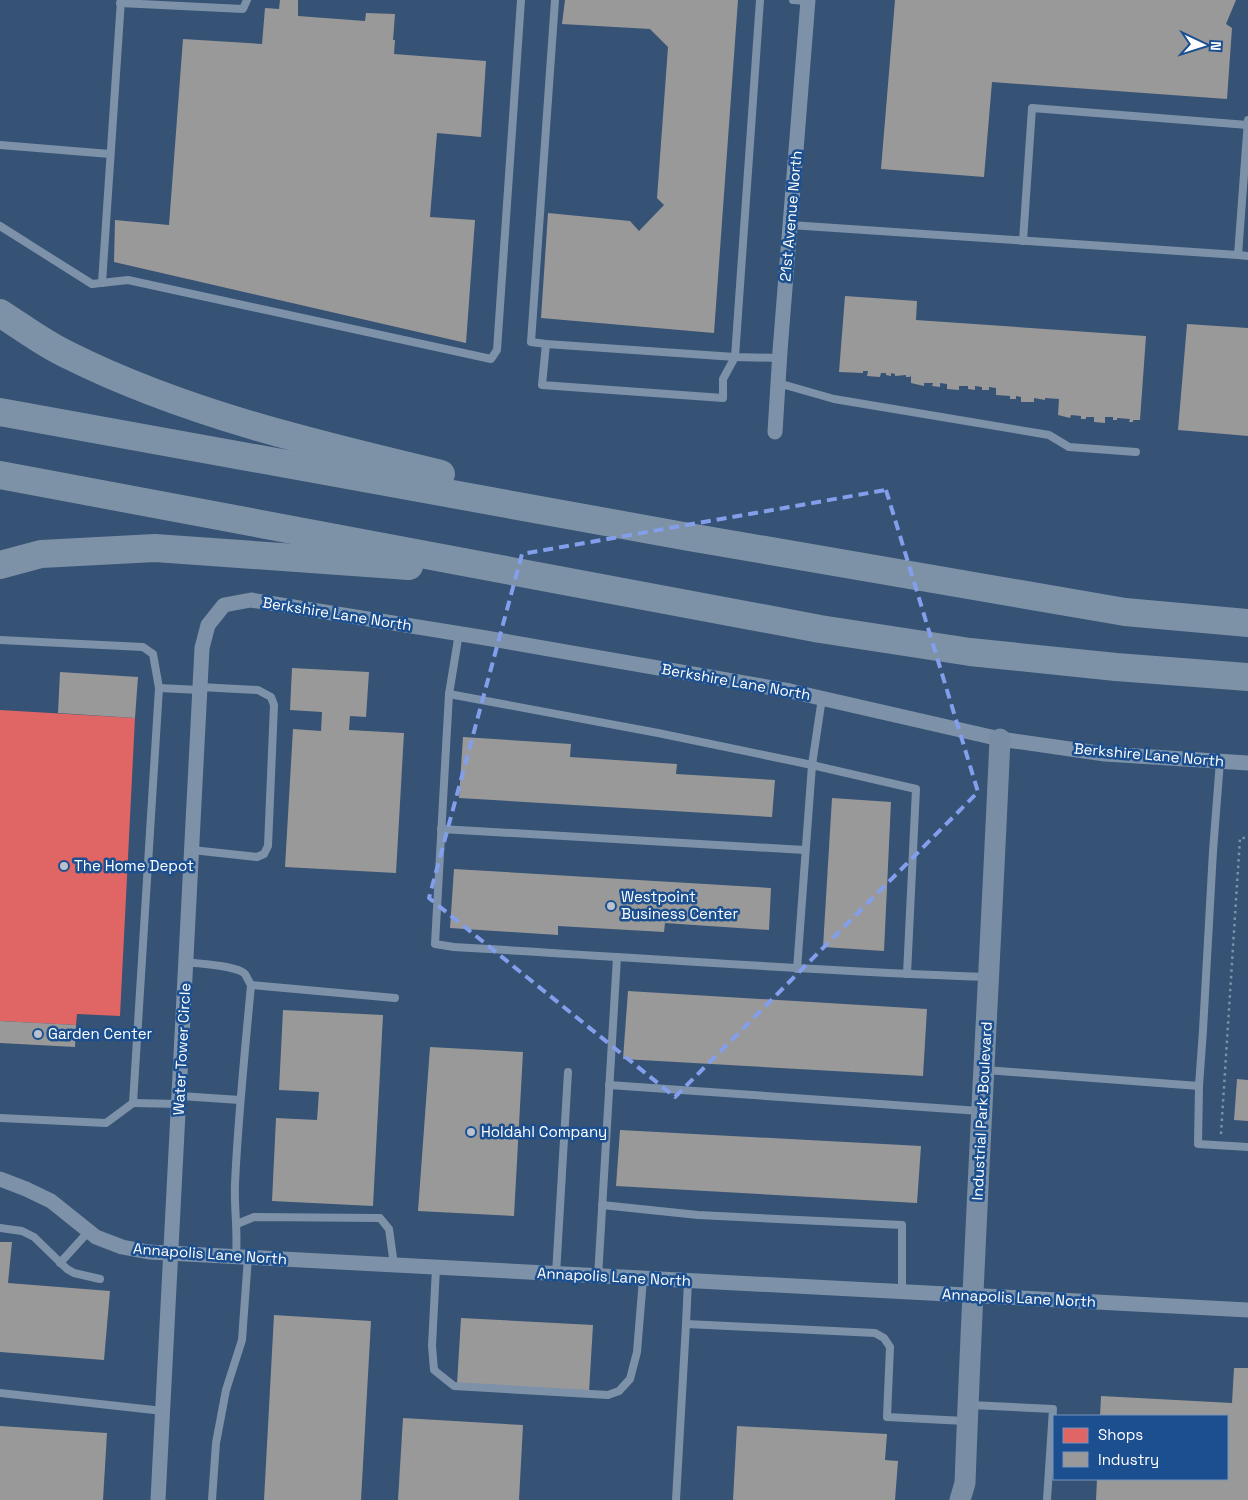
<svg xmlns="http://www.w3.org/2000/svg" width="1248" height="1500" font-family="'Space Grotesk',sans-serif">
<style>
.shops{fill:#e06666}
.industry{fill:#999}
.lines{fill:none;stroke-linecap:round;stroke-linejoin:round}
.path{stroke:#7d92a8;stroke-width:2.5;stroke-dasharray:2.5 4;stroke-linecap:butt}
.lane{stroke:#7d92a8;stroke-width:8}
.street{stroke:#7d92a8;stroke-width:15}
.secondary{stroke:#798da4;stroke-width:21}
.highway{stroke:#7e92a7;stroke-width:28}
.marked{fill:none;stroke:#839eea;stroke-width:4;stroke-dasharray:10 6;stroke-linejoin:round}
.poi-dot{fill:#b9c2ce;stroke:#1b4f8f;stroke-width:2}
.labels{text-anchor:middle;stroke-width:5;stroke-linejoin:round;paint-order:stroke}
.street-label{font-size:15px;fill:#fff;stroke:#1b4f8f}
.poi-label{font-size:15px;fill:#fff;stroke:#1b4f8f;text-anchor:start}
</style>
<rect width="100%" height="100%" fill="#365274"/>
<path class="shops" d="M0,710L135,718L120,1016L77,1014L76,1025L0,1021Z"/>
<g class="industry">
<path d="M280,0H298V16L365,21L366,13L395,14L393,40H395L394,54L486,61L481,137L437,133L430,217L475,220L466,343L114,262L115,220L169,225L183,39L262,44L265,8L279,9Z"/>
<path d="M565,0H738L714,333L541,318L548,213L630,221L639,231L664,205L657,198L668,47L650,29L562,24Z"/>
<path d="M895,0H1236L1226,24L1232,28L1227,99L992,82L984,177L881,169Z"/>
<path d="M845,296L917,301L916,320L1146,336L1140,420H1133V422H1129L1130,419L1117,418V420H1113V417H1105V423L1094,422V417H1086V419H1081V416L1071,415L1070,418L1058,415L1059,399L1045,398V400L1034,398V402H1021V397L1016,396V399H1010V396L996,395V388L989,387V390H982V387L975,386V390L968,389V386H959V390L947,389V384L940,383V387L932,386L933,383H924V386L911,383V375L910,377H906V375L895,376V374L891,373V376L886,375V373H881L880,377L867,376L868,371H863V373L839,372Z"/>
<path d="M1187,324L1248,328V436L1178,430Z"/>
<path d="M292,668L369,672L366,717L350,716L349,730L404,733L396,873L285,867L293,729L321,731L322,712L290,710Z"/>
<path d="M60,672L138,677L135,718L58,713Z"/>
<path d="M463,737L571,744L570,757L677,764L676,774L775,780L772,817L459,798Z"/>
<path d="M832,798L891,802L884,951L823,947Z"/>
<path d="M454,869L771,888L769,930L665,923L664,932L558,926V935L450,928Z"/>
<path d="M628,991L927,1009L923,1076L623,1059Z"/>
<path d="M283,1010L383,1015L373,1206L272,1201L276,1118L317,1120L319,1092L279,1090Z"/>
<path d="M0,1021L76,1025L75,1047L0,1043Z"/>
<path d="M430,1047L523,1052L514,1216L418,1211Z"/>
<path d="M1237,1079L1248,1080V1121L1234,1120Z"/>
<path d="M620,1130L921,1146L917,1203L616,1186Z"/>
<path d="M0,1242H12L8,1283L110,1291L104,1360L0,1352Z"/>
<path d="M274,1315L371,1321L361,1500H264Z"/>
<path d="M461,1318L593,1325L589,1392L457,1384Z"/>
<path d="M1234,1368H1248V1500H1096L1097,1479H1227V1416H1100L1101,1396L1232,1403Z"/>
<path d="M403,1418L523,1425L519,1500H398Z"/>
<path d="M0,1426L107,1433L103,1500H0Z"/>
<path d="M737,1426L887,1434L885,1460L898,1461L895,1500H733Z"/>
</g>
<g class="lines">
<path class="path" d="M1221,1134L1240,838H1248"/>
<g class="lane">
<path d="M555,0L531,342L546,344L542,385L723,398V379L735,357L760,0"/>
<path d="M793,0L808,1"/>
<path d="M120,3L243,9L247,0"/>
<path d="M0,145L110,154"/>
<path d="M790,225L1238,255L1248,120"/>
<path d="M0,226L92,284L128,280L491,359L497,350L521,0"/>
<path d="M1023,241L1032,108L1248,125"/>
<path d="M1238,255L1248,256"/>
<path d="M102,283L121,0"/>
<path d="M546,344L735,357L779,358"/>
<path d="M778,383L834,399L1049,435L1069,447L1136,452"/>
<path d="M459,633L449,694L658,733L812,765L822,698"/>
<path d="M0,640L143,647L153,654L159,688L133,1103L106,1123L0,1118"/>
<path d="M159,688L200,690"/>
<path d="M449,694L435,944L454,947C631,957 809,971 987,977"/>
<path d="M1220,761L1213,851L1203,1030L1199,1086L1198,1144L1248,1147"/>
<path d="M441,829L805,850"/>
<path d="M192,850L257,857L264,854L268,846L274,705L271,697L258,690L200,687"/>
<path d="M186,962C199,964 236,965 245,974C247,977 249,982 251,985C245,1051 238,1117 235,1184C234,1208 238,1232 236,1256"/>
<path d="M797,969L812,765L916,789L907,974"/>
<path d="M251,985L395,998"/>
<path d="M986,1070L1199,1086"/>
<path d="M609,1085L980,1111"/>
<path d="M180,1096L240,1100"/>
<path d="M133,1103L179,1104"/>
<path d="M602,1205L698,1215L902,1225V1292"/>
<path d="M237,1224L254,1217L380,1218L389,1229L394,1265"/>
<path d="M0,1228L22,1231L34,1237L67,1269L74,1273L100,1279"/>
<path d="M60,1263L89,1231"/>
<path d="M436,1268L432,1346L434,1370L454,1386L608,1395L619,1391L630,1379L637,1352L643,1279"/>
<path d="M556,1274L568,1072"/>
<path d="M598,1277L617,957"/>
<path d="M686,1324L688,1281"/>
<path d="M0,1393L163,1411"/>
<path d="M970,1405L1053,1409L1047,1500"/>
<path d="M212,1500L216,1443L226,1390L242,1340L248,1257"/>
<path d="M676,1500L686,1324L875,1333L884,1338L890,1347L887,1417L965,1421"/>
</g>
<g class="street">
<path d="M775,432L780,351L808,0"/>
<path d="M0,1179L26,1189L51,1201L96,1237L122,1247L149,1252L1248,1310"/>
<path d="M158,1500L202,648L208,625L224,605L251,600L486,638L790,691L1000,739L1105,754L1248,763"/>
</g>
<path class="secondary" d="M960,1500L965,1483C974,1235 989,987 1000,739"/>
<g class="highway">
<path d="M0,313C22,327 44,344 68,355C184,413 315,444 441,474"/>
<path d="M0,412L689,537L1125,612L1248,623"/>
<path d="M0,475L820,629L970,652L1116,667L1248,677"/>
<path d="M0,565L41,554L155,548L409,566"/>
</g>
</g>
<path class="marked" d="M886,490L978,792L675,1097L429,898L522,554Z"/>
<g class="poi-dot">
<circle cx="64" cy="866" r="5"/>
<circle cx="611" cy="906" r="5"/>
<circle cx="38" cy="1034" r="5"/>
<circle cx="471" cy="1132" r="5"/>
</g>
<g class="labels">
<g class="street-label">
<text transform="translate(791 216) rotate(-85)" y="5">21st Avenue North</text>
<text transform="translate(337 614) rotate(9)" y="5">Berkshire Lane North</text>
<text transform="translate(736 682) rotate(10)" y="5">Berkshire Lane North</text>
<text transform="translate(1149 755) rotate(5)" y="5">Berkshire Lane North</text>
<text transform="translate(182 1049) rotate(-87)" y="5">Water Tower Circle</text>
<text transform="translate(982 1111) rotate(-87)" y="5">Industrial Park Boulevard</text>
<text transform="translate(210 1254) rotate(4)" y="5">Annapolis Lane North</text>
<text transform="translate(614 1277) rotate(3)" y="5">Annapolis Lane North</text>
<text transform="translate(1019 1298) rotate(3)" y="5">Annapolis Lane North</text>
</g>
<g class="poi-label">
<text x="74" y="871">The Home Depot</text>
<text x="621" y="902">Westpoint<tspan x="621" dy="17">Business Center</tspan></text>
<text x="48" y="1039">Garden Center</text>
<text x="481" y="1137">Holdahl Company</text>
</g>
</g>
<rect x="1053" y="1415" width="175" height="65" fill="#1b4f8f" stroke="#7695bc"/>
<rect x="1063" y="1428" width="25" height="15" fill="#e06666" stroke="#7695bc"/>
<text x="1098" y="1440" font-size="15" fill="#ffffff">Shops</text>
<rect x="1063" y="1452" width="25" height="15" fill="#999999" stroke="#7695bc"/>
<text x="1098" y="1465" font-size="15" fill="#ffffff">Industry</text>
<g transform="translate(1203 45) rotate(94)" stroke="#1b4f8f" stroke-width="4" paint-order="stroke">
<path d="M0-4L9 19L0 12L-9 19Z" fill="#ffffff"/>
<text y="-8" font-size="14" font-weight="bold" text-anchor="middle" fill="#ffffff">N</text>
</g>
</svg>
